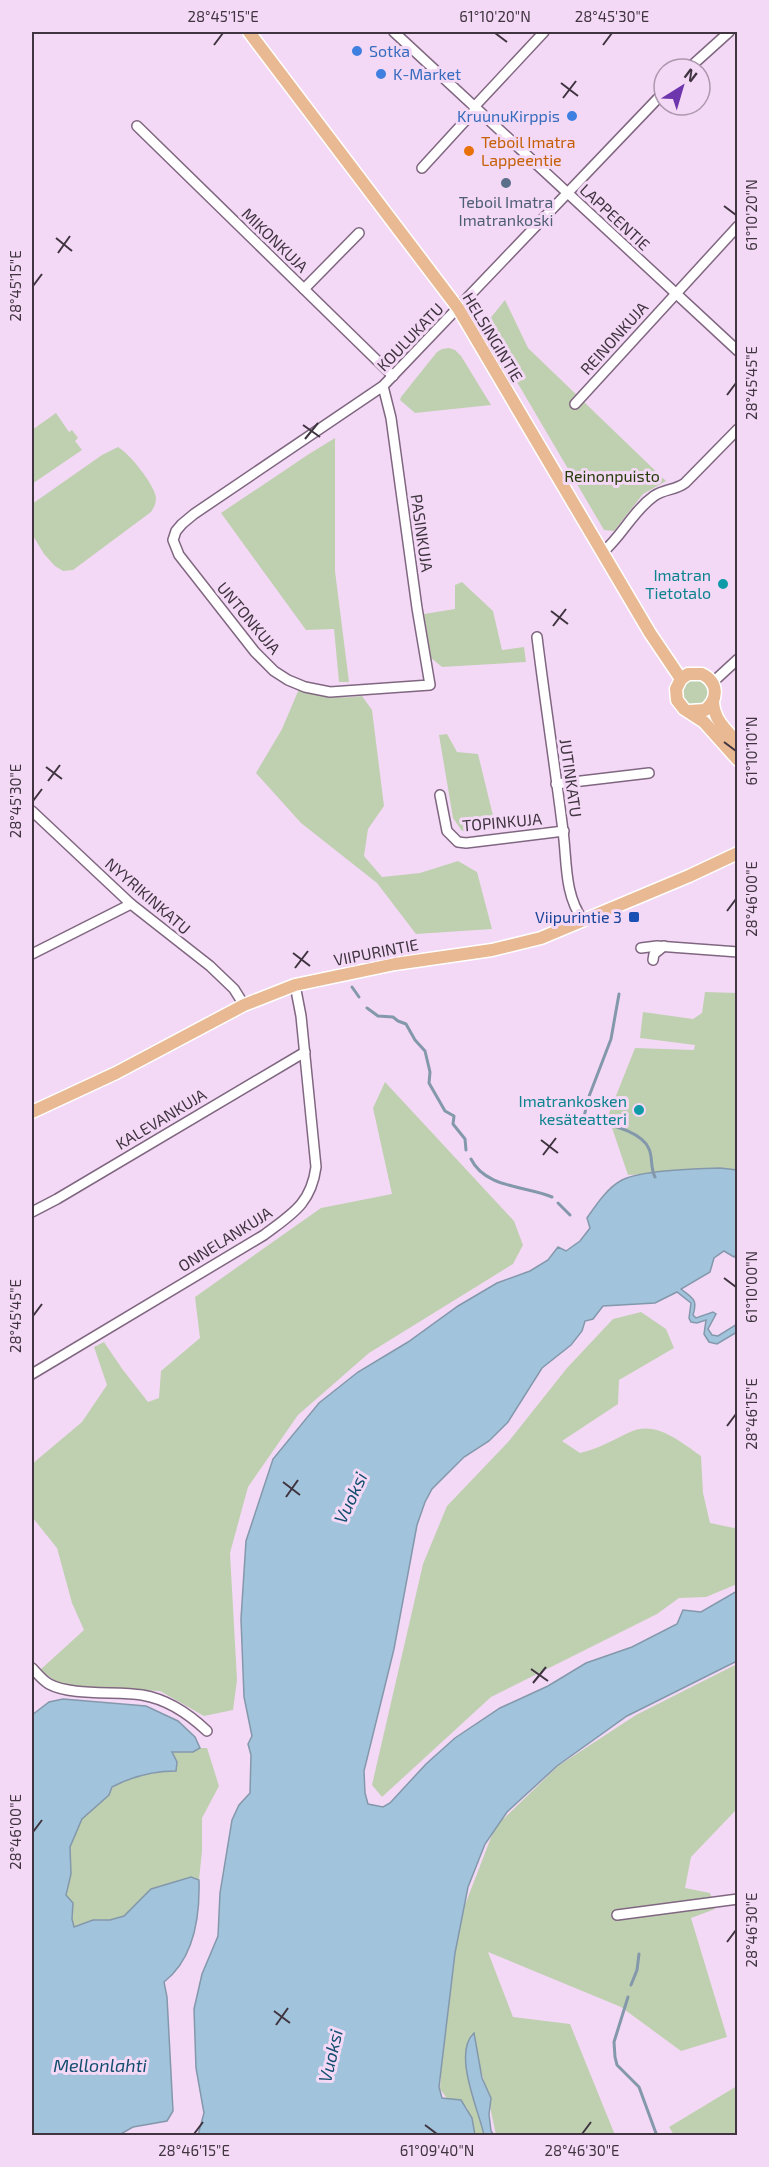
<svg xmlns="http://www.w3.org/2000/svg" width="769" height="2167" font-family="'Exo 2',sans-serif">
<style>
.green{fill:#bfd0b0}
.water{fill:#a1c3db;stroke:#8498ac;stroke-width:1.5}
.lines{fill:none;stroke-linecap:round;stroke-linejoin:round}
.stream{stroke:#8498ac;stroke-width:3}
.minor-casing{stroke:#806781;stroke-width:12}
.major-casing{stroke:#fff;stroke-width:15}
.minor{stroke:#fff;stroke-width:9}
.major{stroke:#e8b992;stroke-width:12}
.ticks{fill:none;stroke:#3f3440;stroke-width:2}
.shop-dot{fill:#3f7fe0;stroke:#f4d9f6;stroke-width:2}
.food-dot{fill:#e8710a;stroke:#f4d9f6;stroke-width:2}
.service-dot{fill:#5c6f8a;stroke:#f4d9f6;stroke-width:2}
.culture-dot{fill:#0f9aa8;stroke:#f4d9f6;stroke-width:2}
.transit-dot{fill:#1a4fb4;stroke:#f4d9f6;stroke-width:2}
.labels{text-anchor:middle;stroke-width:6;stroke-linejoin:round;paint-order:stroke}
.shop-label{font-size:16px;fill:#366cbe;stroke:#f4d9f6;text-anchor:start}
.food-label{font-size:16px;fill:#c56008;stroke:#f4d9f6;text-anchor:start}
.service-label{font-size:16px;fill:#4e5e75;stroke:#f4d9f6}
.street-label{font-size:16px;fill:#3f3440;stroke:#f4d9f6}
.park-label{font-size:16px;fill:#263c08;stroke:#f4d9f6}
.culture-label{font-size:16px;fill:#0d838f;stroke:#f4d9f6;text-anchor:end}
.transit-label{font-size:16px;fill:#164399;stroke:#f4d9f6;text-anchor:end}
.water-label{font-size:18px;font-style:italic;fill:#144e6f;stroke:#f4d9f6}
.neatline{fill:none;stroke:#3f3440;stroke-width:2}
.ticks-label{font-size:15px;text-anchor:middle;fill:#3f3440}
</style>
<rect width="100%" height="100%" fill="#f4d9f6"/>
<g class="green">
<path d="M505,300L528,348L666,481L643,494L614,531L604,530L484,326Z"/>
<path d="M449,348L455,350L461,356L491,405L415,413L400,400L401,397L437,352L442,349Z"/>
<path d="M56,413L69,432L72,430L78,438L75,441L82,450L32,484V430Z"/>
<path d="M335,438V571L349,682H339L334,629L306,630L221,513L309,454Z"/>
<path d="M118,447C129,453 155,485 156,498C156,504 154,507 151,512L73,570L63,571L55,566L44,554L32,534V504L102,455Z"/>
<path d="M462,582L493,611L502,650L524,647L526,662L442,667L431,658L424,614L455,609V585Z"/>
<circle cx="695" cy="692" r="13"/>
<path d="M299,689C320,697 339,699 362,696L372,710L384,806L368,829L364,856L382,877L420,873L458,861L477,872L492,929L416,934L377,883L301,823L256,773L282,729Z"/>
<path d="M447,734L457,752L478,754L496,828L462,831L453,818L439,735Z"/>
<path d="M705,992L737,993V1171L628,1175L608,1116L635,1048L694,1050L695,1045L640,1038L643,1012L693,1019L702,1013Z"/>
<path d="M385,1082L514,1221L523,1245L513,1264L369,1353L298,1415L248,1487L230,1553L237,1680L233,1710L204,1716L160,1691L62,1686L40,1670L84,1630L72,1603L57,1548L32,1517V1464L82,1422L107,1385L94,1347L104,1342L123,1370L148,1402L159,1398L161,1371L200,1338L195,1297L321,1208L392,1194L373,1108Z"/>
<path d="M641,1312L666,1329L674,1348L619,1380L618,1404L562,1441L580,1453C598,1449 611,1441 628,1433C655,1419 679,1441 701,1456L703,1493L710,1523L734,1528L737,1526V1584L706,1597L679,1598L657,1614L491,1697L382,1797L372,1785L423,1564L447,1506L509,1441L567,1368L613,1319Z"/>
<path d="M737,1664V1809L691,1857L685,1888L710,1893L715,1909L691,1918L727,2037L681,2051L621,2007L488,1952L513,2017L570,2024L615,2135H496L486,2088L471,2034L469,2048L486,2135H474L467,2107L449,2101L440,2089L444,2024L453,1954L463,1910L495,1827L558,1766L636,1715Z"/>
<path d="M200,1748H207L219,1786L202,1818V1851L199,1880L191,1877L151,1889L124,1916L110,1920H93L74,1927L72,1919L73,1903L66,1895L71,1874L70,1847L82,1818L109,1795L112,1788C131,1777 154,1771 176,1771L171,1752H193Z"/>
<path d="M737,2086V2135H674L669,2127Z"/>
</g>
<g class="water">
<path d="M720,1168L737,1170V1254L734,1257L724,1251L714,1258L710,1272L681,1289C693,1299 698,1299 693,1315L696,1318L713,1312L716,1314L708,1329L712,1335L718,1336L737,1324V1332L717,1344L709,1342L704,1334L706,1320L697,1323L691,1322L689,1318L691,1303L677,1292L655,1303L603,1306L593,1319L585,1321L582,1331L571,1345L542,1368L508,1422L489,1441L464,1457L432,1489L425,1502L417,1525L394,1649L364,1771L365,1793L368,1804L383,1807L390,1803L426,1764L455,1738L500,1708L548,1686L586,1663L632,1647L677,1624L683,1610L701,1612L737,1591V1661L627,1716L557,1766L507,1812L485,1844L468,1887L455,1953L439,2087L442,2098L461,2100L472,2118L475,2135H198L204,2113L196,2068L194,2009L202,1974L218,1936L220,1893L232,1820L239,1805L250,1793L251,1755L248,1744L252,1736L244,1697L241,1619L246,1541L273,1459L319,1403L358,1372L408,1342L458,1306L497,1283L530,1271L548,1260L558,1247L566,1251L580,1241L590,1228L587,1218C596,1205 607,1188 622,1180C643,1170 695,1169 720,1168Z"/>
<path d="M63,1699L146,1706L178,1721L195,1737L200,1748L193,1752H172L177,1762L176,1771C154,1771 131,1777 112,1787L109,1795L82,1819L70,1847L71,1874L66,1895L73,1903L72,1919L74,1927L93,1920H110L124,1916L151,1889L191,1877L199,1880C200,1916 195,1958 164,1982L167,1997L173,2111L167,2121L133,2127L119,2135H32V1715L49,1702Z"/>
<path d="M474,2033L482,2078L491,2098L489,2114L491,2131L494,2135H484C479,2111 452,2053 474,2033Z"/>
</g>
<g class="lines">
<g class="stream">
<path d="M352,987L359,997"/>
<path d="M619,994L611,1039L588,1099L584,1117C602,1123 642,1130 649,1149C653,1158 650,1167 655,1177"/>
<path d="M367,1008L378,1016L393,1017L398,1021L406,1024L415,1040L425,1051L430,1072L429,1083L445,1111L454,1116L453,1124L465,1139L466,1150"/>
<path d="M471,1159C485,1188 526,1186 552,1197"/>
<path d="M558,1203L570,1215"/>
<path d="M631,1985L637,1970L639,1954"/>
<path d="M628,1997L614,2042L615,2057L617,2065L639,2087L657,2136"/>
</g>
<defs>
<g id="minor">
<path d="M394,32L738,351"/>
<path d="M688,69L729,32"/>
<path d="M474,107L544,32"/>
<path d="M137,126L393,376"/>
<path d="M422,168L476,109"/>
<path d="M304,289L359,233"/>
<path d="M383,386L391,418L417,608L430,685L330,692L305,687L288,680L274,671L255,652L179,555L173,540L176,531L182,524L194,514L383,386L664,92"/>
<path d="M575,404L738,226"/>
<path d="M602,553C622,536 633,511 654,496C664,489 676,490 685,483L738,429"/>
<path d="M537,637C545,702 555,766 563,831C567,860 564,895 583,920"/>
<path d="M713,682L738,659"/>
<path d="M556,784L649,773"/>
<path d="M440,795L447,831L458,842L466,843L564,831"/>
<path d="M32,811L131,904L210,966L234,989L244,1005"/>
<path d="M641,948L657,946L738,952"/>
<path d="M32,954L131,904"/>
<path d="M653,960L654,954L664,946"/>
<path d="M32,1212L57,1199L305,1052"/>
<path d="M32,1374L264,1235C292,1214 311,1204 316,1167L301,1016L295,985"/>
<path d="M32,1668C37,1673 42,1680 49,1684C71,1696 116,1691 142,1695C166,1699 189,1714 207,1731"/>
<path d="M617,1915L738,1899"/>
</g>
<g id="major">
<path d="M249,32L458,308L650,633L681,679"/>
<path d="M713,702C714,720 726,730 738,743"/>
<path d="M689,711L705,710C719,699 718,682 702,674H688L681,679L676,689L677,700L684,709L704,722L738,760"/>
<path d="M32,1112L116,1073L244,1005L295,985L395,964L492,950L541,938L689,876L738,853"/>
</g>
</defs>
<use href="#minor" class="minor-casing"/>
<use href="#major" class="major-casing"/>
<use href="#minor" class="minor"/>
<use href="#major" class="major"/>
</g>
<path class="ticks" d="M495,33L507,42M214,45L223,33M603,45L612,33M561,83L578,96M563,98L576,81M724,206L736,215M56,238L72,251M58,253L70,236M33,286L42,274M727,395L736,383M303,425L320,437M305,439L318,423M551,611L568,624M553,626L566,609M724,742L736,751M46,767L62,779M48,781L60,765M33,801L42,789M727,911L736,899M293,953L310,966M295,968L308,951M541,1140L558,1153M543,1155L556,1138M724,1278L736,1287M33,1316L42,1304M727,1426L736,1414M283,1482L300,1495M286,1497L298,1480M531,1669L548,1681M533,1683L546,1667M33,1832L42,1820M727,1942L736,1930M274,2011L290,2023M276,2025L288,2008M425,2125L437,2134M194,2134L203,2122M582,2134L591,2122"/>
<g class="shop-dot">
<circle cx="357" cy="51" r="6"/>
<circle cx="381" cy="74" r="6"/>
<circle cx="572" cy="116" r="6"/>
</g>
<circle class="food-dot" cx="469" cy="151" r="6"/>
<circle class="service-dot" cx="506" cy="183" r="6"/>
<g class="culture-dot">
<circle cx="723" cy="584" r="6"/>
<circle cx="639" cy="1110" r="6"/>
</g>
<rect class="transit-dot" x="628" y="911" width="12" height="12" rx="3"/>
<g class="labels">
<g class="shop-label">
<text x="369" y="57">Sotka</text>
<text x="393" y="80">K-Market</text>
<text x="560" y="122" text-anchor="end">KruunuKirppis</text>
</g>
<g class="food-label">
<text x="481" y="148">Teboil Imatra<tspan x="481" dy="18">Lappeentie</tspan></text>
</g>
<g class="service-label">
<text x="506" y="208">Teboil Imatra<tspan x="506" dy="18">Imatrankoski</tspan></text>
</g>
<g class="street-label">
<text transform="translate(615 217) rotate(43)" y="6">LAPPEENTIE</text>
<text transform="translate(275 240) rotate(44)" y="6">MIKONKUJA</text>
<text transform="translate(410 337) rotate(-46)" y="6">KOULUKATU</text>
<text transform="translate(493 337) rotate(59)" y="6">HELSINGINTIE</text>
<text transform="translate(614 338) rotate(-48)" y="6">REINONKUJA</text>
<text transform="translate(422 533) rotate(82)" y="6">PASINKUJA</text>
<text transform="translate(249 618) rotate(50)" y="6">UNTONKUJA</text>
<text transform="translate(571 778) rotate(82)" y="6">JUTINKATU</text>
<text transform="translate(502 822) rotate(-5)" y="6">TOPINKUJA</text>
<text transform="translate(148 896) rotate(41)" y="6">NYYRIKINKATU</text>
<text transform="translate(376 952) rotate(-11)" y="6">VIIPURINTIE</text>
<text transform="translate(161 1119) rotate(-31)" y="6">KALEVANKUJA</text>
<text transform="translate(225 1239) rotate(-32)" y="6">ONNELANKUJA</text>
</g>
<g class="park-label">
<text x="612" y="482">Reinonpuisto</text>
</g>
<g class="culture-label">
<text x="711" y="581">Imatran<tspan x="711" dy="18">Tietotalo</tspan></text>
<text x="627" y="1107">Imatrankosken<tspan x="627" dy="18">kesäteatteri</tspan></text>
</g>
<g class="transit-label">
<text x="622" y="923">Viipurintie 3</text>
</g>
<g class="water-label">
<text transform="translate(351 1498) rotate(-65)" y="6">Vuoksi</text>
<text transform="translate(331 2056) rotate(-77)" y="6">Vuoksi</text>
<text x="100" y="2072">Mellonlahti</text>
</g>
</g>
<rect width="769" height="2167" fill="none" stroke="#f4d9f6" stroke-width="66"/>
<g transform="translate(682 87) rotate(37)"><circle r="28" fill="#f4d9f6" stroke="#ac97ad" stroke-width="1.5"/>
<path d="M0-4.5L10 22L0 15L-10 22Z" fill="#6e36ad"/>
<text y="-9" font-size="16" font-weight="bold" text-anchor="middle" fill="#3f3440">N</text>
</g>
<rect x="33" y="33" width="703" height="2101" class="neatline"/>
<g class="ticks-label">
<text x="223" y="22">28°45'15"E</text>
<text x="495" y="22">61°10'20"N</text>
<text x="612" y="22">28°45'30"E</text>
<text transform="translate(752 215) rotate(-90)" y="5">61°10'20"N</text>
<text transform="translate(16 286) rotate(-90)" y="5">28°45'15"E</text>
<text transform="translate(752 383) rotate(-90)" y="5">28°45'45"E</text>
<text transform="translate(752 751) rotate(-90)" y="5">61°10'10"N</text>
<text transform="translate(16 801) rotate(-90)" y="5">28°45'30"E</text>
<text transform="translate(752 899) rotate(-90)" y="5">28°46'00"E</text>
<text transform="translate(752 1287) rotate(-90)" y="5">61°10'00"N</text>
<text transform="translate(16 1316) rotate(-90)" y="5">28°45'45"E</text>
<text transform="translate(752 1414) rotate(-90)" y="5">28°46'15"E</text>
<text transform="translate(16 1832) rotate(-90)" y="5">28°46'00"E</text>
<text transform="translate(752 1930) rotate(-90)" y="5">28°46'30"E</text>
<text x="194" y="2156">28°46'15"E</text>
<text x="437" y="2156">61°09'40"N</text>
<text x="582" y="2156">28°46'30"E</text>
</g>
</svg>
